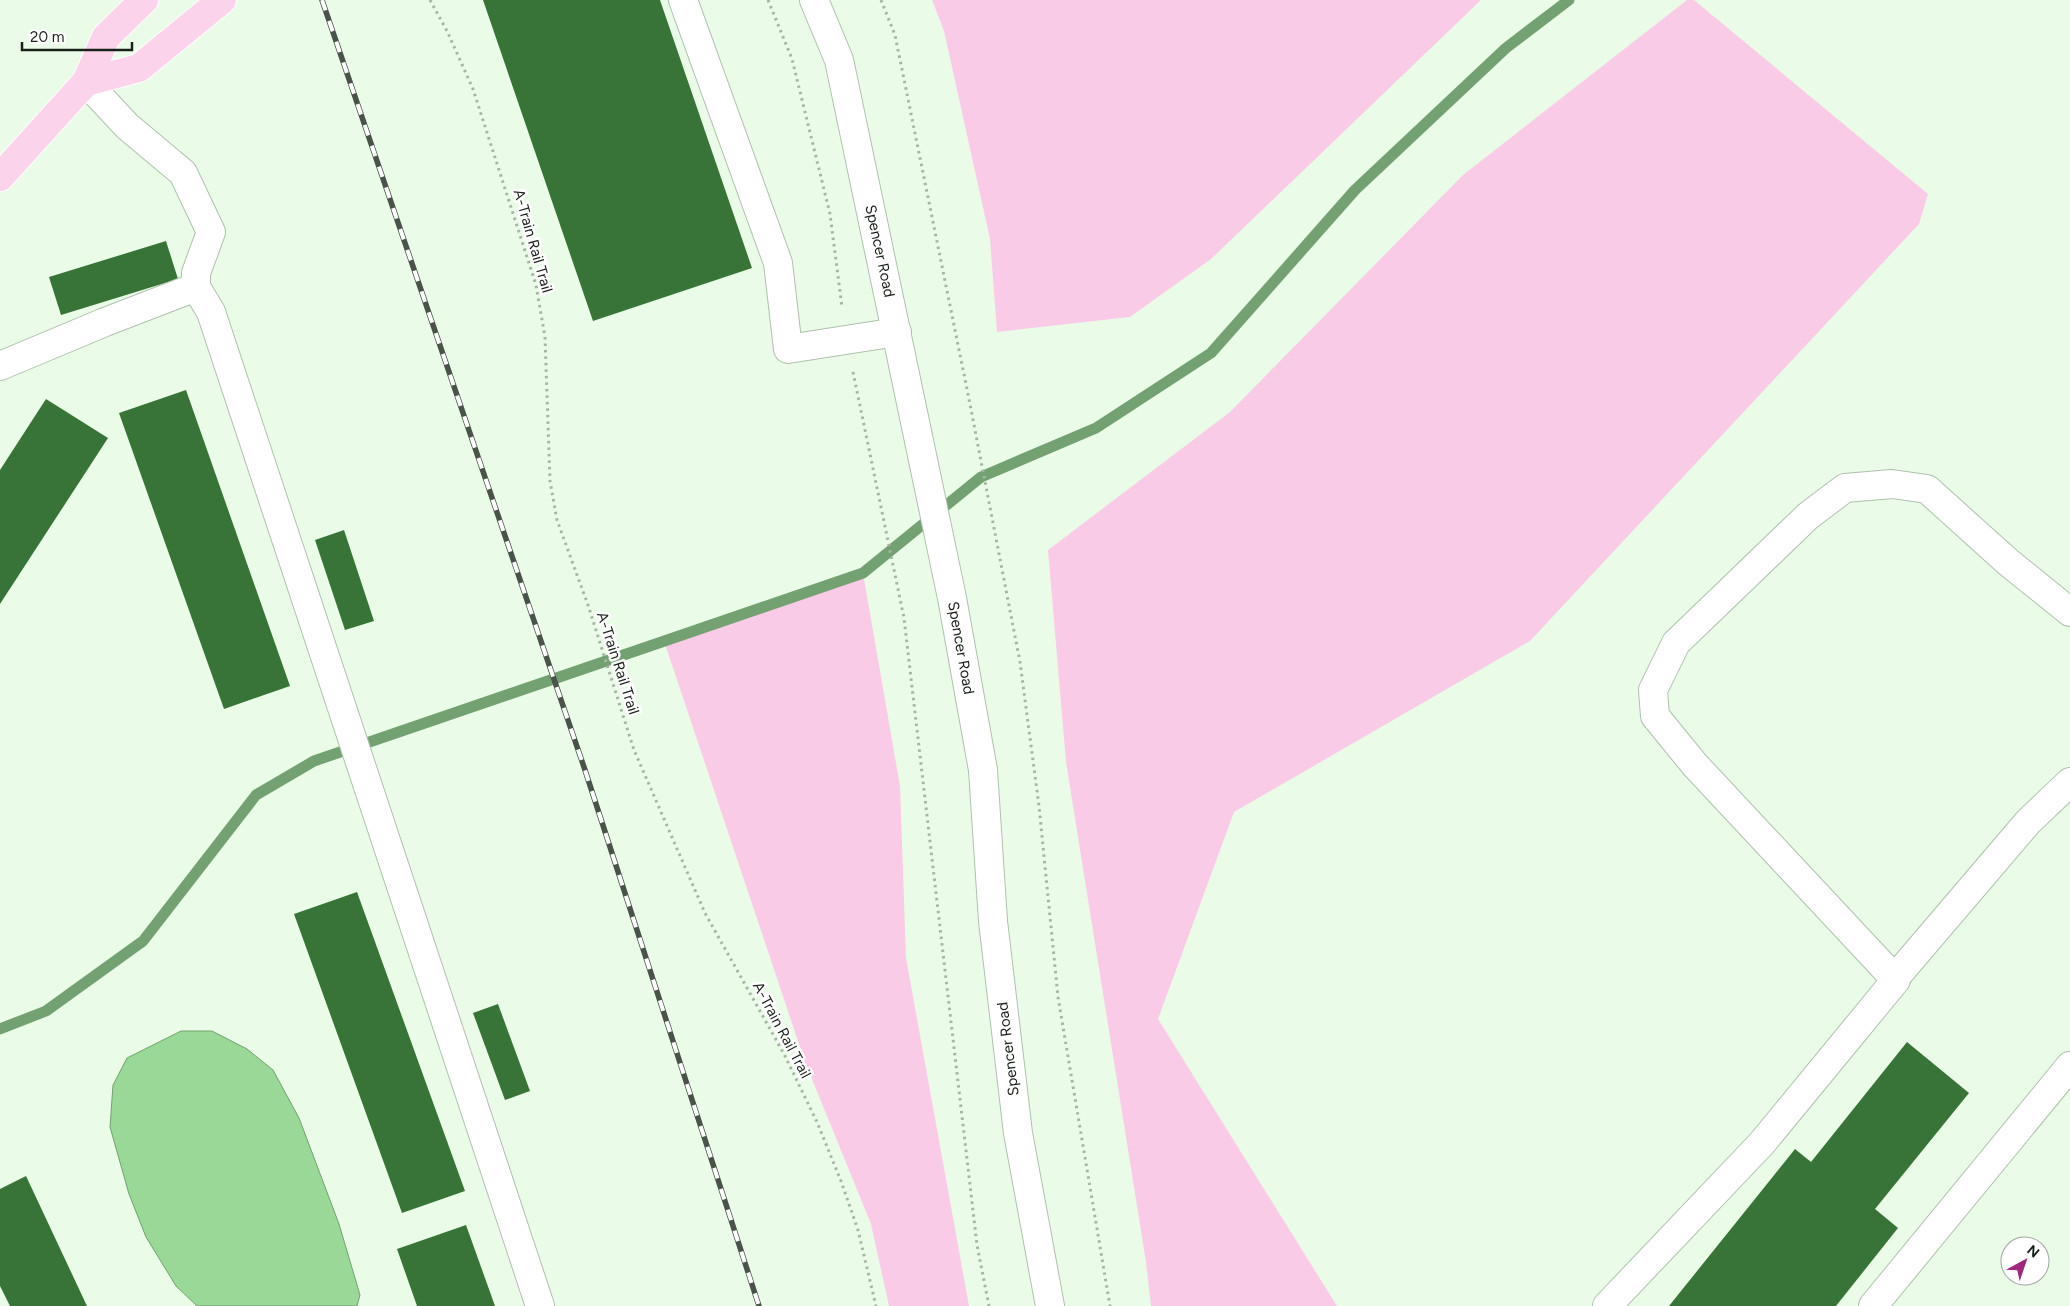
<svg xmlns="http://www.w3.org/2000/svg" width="2070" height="1306" font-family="Figtree,sans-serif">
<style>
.green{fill:#facbe7}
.water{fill:#99d897;stroke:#73a171}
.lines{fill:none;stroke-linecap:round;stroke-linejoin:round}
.stream{stroke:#73a171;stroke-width:11}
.building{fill:#387437}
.minor-casing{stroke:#afc1ae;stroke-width:30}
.major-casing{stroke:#fff;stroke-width:30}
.path{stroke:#a7b5a5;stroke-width:3;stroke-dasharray:2.5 4;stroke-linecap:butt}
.minor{stroke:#fff;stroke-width:28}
.major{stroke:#fbd4ec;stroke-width:28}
.rail-casing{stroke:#495349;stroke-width:5.5}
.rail{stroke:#fff;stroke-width:4;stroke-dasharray:11;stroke-linecap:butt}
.labels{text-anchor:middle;stroke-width:5;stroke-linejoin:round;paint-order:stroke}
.street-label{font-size:15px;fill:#192019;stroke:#fff}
</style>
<rect width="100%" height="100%" fill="#eafce8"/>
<g class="green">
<path d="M932,0H1481L1211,259L1130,317L997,332L990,239L944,31Z"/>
<path d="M1687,0H1694L1928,194L1919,224L1530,641L1234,812L1158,1019L1337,1306H1151L1146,1262L1066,762L1048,550L1230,412L1463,175Z"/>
<path d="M863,573L900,786L906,958L969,1306H889L871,1224L805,1062L664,641Z"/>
</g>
<path class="water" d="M181,1031H212L247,1049L273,1070L299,1118L339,1224L360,1295L357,1306H197L176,1286L146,1237L129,1194L110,1127L113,1085L127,1058Z"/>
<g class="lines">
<path class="stream" d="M0,1029L46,1011L143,941L256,795L314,761L863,573L981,477L1096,428L1211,353L1355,190L1506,48L1569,0"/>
</g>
<g class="building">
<path d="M483,0H660L752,268L593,321Z"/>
<path d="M166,241L178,279L61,315L49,277Z"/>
<path d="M186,390L290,686L224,709L119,413Z"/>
<path d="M46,399L108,438L0,604V470Z"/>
<path d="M344,530L374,621L345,630L315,540Z"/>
<path d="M357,892L465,1191L402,1213L294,914Z"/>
<path d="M498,1004L530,1091L505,1100L473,1013Z"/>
<path d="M1907,1042L1969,1093L1875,1209L1898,1228L1836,1306H1669L1795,1149L1811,1162Z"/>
<path d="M26,1176L87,1306H10L0,1286V1189Z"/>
<path d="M466,1225L495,1306H417L397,1249Z"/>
</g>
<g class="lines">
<defs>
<g id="minor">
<path d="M683,0L778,263L788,349L897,332"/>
<path d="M814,0L839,60L952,598L983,770L993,921L1018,1133L1050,1306"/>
<path d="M86,82L127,126L183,173L211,232L196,273V287L211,312L540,1306"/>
<path d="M0,366L105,322L196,287"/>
<path d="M1895,978L2028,822L2070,782"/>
<path d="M1607,1306L1762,1143L1896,980L1695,765L1655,716L1653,690L1676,643L1808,516L1845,488L1892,484L1927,489L2008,562L2070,612"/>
<path d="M1873,1306L2070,1066"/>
</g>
<g id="major">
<path d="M86,82L139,68L222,0"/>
<path d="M0,177L86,82L106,37L144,0"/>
</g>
</defs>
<use href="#minor" class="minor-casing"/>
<use href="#major" class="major-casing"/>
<g class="path">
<path d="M430,0L447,31L473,89L536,285L545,337L550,481L557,520L588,605L634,750L705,913L784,1054L817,1122L841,1181L858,1230L876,1306"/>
<path d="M768,0L792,59L830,214L842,307"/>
<path d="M881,0L895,35L968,394L1020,662L1039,806L1058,997L1110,1306"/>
<path d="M853,372L904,618L977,1245L989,1306"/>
</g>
<use href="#minor" class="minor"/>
<use href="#major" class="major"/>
<defs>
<path id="rail" d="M322,0L585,770L759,1306"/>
</defs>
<use href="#rail" class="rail-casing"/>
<use href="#rail" class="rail"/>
</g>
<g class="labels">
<g class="street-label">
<text transform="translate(533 241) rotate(74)" y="5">A-Train Rail Trail</text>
<text transform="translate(880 251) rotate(78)" y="5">Spencer Road</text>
<text transform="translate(961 648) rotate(80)" y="5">Spencer Road</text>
<text transform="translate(618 663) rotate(72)" y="5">A-Train Rail Trail</text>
<text transform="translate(782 1030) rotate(62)" y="5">A-Train Rail Trail</text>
<text transform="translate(1008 1049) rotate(-97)" y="5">Spencer Road</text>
</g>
</g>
<g transform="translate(2025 1261) rotate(40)"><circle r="24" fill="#ffffff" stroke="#a3a6a3"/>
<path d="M0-4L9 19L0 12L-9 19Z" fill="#a1277e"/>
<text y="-8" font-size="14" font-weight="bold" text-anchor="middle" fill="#192019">N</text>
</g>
<path d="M22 42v8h110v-8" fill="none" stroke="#192019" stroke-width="2.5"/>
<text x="30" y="42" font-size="15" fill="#192019" stroke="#ffffff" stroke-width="4" paint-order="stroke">20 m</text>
</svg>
